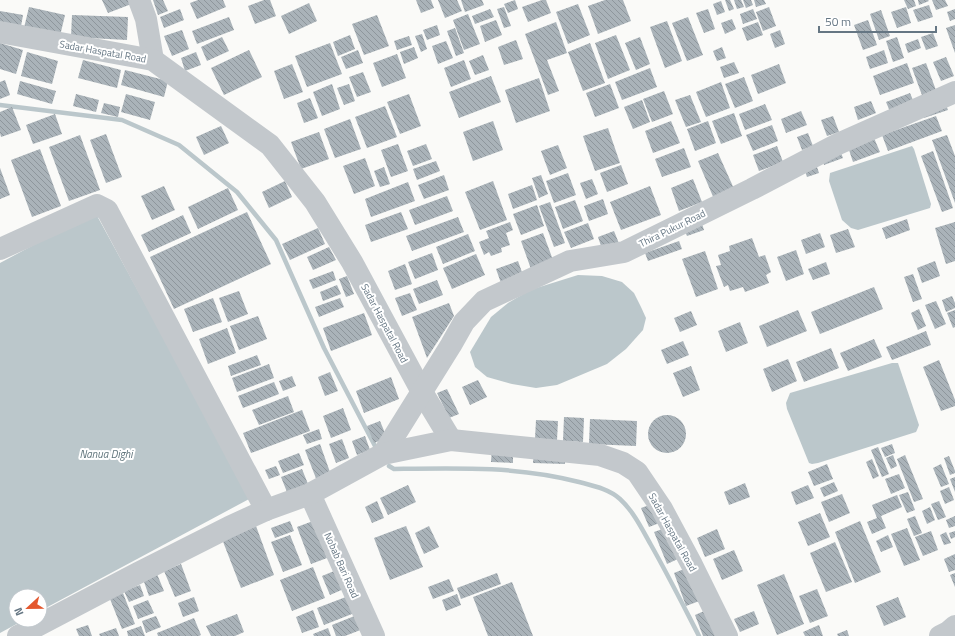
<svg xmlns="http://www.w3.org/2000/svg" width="955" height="636" font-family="'Titillium Web',sans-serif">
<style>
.water{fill:#bbc7cb}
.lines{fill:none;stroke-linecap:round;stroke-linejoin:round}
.stream{stroke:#bbc7cb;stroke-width:4.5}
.building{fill:url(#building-back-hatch)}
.minor{stroke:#c3c8cc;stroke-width:22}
.labels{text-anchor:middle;stroke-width:4;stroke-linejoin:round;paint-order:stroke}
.street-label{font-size:10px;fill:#657683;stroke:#fff}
.water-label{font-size:11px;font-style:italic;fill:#60757c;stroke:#fff}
</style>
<defs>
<pattern id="building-back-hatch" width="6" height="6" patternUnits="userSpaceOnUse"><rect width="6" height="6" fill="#aab3b9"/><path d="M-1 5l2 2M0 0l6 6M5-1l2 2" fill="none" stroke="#8e969c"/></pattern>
</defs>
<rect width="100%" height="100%" fill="#fafaf8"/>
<g class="water">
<path d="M912,146L914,149L931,204L930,208L858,230L851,228L842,220L829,181L830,173Z"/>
<path d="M95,212L251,498L40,611V596H16V620H24L0,633V263Z"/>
<path d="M578,275L602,276L622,282L634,293L641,307L646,318L643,330L626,349L607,364L557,385L536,388L512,384L487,377L475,367L470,352L491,317L508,303L530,290Z"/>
<path d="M892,363H898L919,425L917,430L916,432L818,463L812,464L809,463L787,409L786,403L790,393Z"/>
</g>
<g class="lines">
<g class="stream">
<path d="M0,105L122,120L179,145L237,192L276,240L324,348L375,446"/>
<path d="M389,466L394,469C456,468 518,466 579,482C594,486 609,489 620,499C634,512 642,529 651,545C668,575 683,605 699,636"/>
</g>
</g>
<g class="building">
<path d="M102,0H132L134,3L108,13Z"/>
<path d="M153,0H163L168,11L158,15Z"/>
<path d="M198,0H223L226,7L197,19L190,3Z"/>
<path d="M264,0H270L276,16L255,24L248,6Z"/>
<path d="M416,0H431L434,8L421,13Z"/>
<path d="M438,0H457L462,11L445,18Z"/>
<path d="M461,0H482L484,5L465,12Z"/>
<path d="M515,0L518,9L508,13L504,4Z"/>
<path d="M542,0H546L551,13L528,22L522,7Z"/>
<path d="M605,0H623L631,21L598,34L588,6Z"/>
<path d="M725,0H730L734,9L729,11Z"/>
<path d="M734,0H741L744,7L737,9Z"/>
<path d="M743,0H751L753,5L746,8Z"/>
<path d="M754,0H764L766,4L756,7Z"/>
<path d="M904,0H914L916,6L908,9Z"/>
<path d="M918,0H928L929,1L919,5Z"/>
<path d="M932,0H945L948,6L936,10Z"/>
<path d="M721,1L725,12L717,15L713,4Z"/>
<path d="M309,3L317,21L289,34L281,16Z"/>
<path d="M578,4L590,35L568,44L556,12Z"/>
<path d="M929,5L933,17L918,22L913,10Z"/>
<path d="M29,7L65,15L60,36L24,28Z"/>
<path d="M504,7L511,26L504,28L497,9Z"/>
<path d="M769,7L776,26L763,31L756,12Z"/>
<path d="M906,7L911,23L897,28L891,12Z"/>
<path d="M180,9L184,20L164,28L160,17Z"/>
<path d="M490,9L494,17L475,24L472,16Z"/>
<path d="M708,9L715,29L704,33L696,13Z"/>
<path d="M753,9L757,19L743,24L740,14Z"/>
<path d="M955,9V19L950,21L947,12Z"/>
<path d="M881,10L890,36L879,40L870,14Z"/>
<path d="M0,11L23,15L20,32L0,29Z"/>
<path d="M468,14L480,44L464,50L453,20Z"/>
<path d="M72,15L128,17L127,40L71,37Z"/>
<path d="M377,15L389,46L364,55L352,24Z"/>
<path d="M229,17L234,30L197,44L192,31Z"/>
<path d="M688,17L703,55L687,61L672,23Z"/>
<path d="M732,19L736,29L725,34L721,23Z"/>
<path d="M496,20L502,35L485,42L480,26Z"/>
<path d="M868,20L877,45L863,50L854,25Z"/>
<path d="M667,21L682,61L665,68L650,27Z"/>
<path d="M556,22L567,53L547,60L559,91L548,95L525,34Z"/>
<path d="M758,22L763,35L747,41L742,28Z"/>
<path d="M437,25L440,35L427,40L423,30Z"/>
<path d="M955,25V53L946,28Z"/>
<path d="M455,28L464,53L456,56L447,31Z"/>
<path d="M182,30L189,49L172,56L164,36Z"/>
<path d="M780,30L785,44L775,48L770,34Z"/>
<path d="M933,33L938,46L926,50L921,37Z"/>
<path d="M422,34L427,49L421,52L415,36Z"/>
<path d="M350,35L355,49L338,56L333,42Z"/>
<path d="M616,35L630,70L608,79L595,43Z"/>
<path d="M409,36L412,45L397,50L394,41Z"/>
<path d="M222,37L229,51L207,61L201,47Z"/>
<path d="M640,37L650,64L636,70L625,43Z"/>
<path d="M897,37L904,58L893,62L886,41Z"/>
<path d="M918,39L921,48L908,53L905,44Z"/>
<path d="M516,40L523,59L504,65L498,47Z"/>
<path d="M446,41L453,58L438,64L432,46Z"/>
<path d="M0,43L23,50L16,74L0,69Z"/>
<path d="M330,43L342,74L307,87L295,56Z"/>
<path d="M590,43L605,83L583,91L568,52Z"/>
<path d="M414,47L418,58L404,64L400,52Z"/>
<path d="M722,47L726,58L717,61L713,51Z"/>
<path d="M249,50L262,77L224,95L211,68Z"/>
<path d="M358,50L363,63L346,69L341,57Z"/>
<path d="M884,50L888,63L870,69L866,57Z"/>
<path d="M27,52L58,61L52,84L21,76Z"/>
<path d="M196,52L201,65L185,71L181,58Z"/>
<path d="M397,54L406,78L382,87L373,63Z"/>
<path d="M483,55L489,70L475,75L469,61Z"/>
<path d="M946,57L954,76L941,81L933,62Z"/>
<path d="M83,60L121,70L117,88L78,78Z"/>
<path d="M464,60L471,79L451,87L444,68Z"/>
<path d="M734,62L739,73L724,78L720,67Z"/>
<path d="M907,63L914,83L880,95L873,76Z"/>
<path d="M926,63L937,93L923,98L912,68Z"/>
<path d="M292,64L303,92L284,99L274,71Z"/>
<path d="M779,64L786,83L758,94L751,75Z"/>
<path d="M650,68L657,87L622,100L615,82Z"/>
<path d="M125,70L168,81L164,97L121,85Z"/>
<path d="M363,72L371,92L357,97L349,77Z"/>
<path d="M491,76L501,102L459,118L449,92Z"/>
<path d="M744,77L753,101L735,108L725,84Z"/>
<path d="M539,78L550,111L516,123L505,90Z"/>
<path d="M5,80L10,95L0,99V82Z"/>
<path d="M20,81L56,91L52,104L17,94Z"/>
<path d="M721,82L730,108L706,117L696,92Z"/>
<path d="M332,84L340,109L322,116L313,92Z"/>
<path d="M349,84L355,101L344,105L337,88Z"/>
<path d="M610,84L619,108L595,117L586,93Z"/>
<path d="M664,91L673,114L652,122L643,99Z"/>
<path d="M910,93L915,105L891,114L886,102Z"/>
<path d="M76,94L99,100L96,112L73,106Z"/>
<path d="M126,94L155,102L150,120L121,112Z"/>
<path d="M409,94L421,126L400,134L387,102Z"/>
<path d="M690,95L701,122L686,127L675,100Z"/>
<path d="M310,98L318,118L304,123L297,103Z"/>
<path d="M642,100L650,122L633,129L624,107Z"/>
<path d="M944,100L948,110L924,118L921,109Z"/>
<path d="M871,101L876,113L858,120L854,107Z"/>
<path d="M104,103L120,107L118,117L101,113Z"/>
<path d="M765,104L772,120L745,130L739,114Z"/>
<path d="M385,106L397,137L367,148L355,117Z"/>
<path d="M12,107L21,130L1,137L0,133V112Z"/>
<path d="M801,111L807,125L786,133L781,119Z"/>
<path d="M734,113L742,136L721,144L712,121Z"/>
<path d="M55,114L62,134L33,144L26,125Z"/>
<path d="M833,116L839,132L827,136L821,120Z"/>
<path d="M936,116L942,131L888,151L882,135Z"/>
<path d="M350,119L361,149L335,158L324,129Z"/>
<path d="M493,121L503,150L473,161L463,132Z"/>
<path d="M671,121L680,143L653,153L645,131Z"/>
<path d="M708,121L716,143L695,151L687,129Z"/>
<path d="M772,125L778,141L753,151L746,135Z"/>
<path d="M221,126L229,143L204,155L196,137Z"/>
<path d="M608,128L620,163L595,171L583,136Z"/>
<path d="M319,132L329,159L301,169L291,142Z"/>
<path d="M808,133L813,146L802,150L797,137Z"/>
<path d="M106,134L122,177L106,183L90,140Z"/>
<path d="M80,135L100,190L69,201L49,147Z"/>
<path d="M947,135L955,156V203L932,140Z"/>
<path d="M874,138L880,152L853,162L848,147Z"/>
<path d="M398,144L408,171L391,177L381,150Z"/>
<path d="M426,144L432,159L413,166L407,151Z"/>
<path d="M558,145L567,168L550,175L541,151Z"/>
<path d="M777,146L783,162L759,171L753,155Z"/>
<path d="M684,148L691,167L662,177L655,159Z"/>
<path d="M839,148L843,158L824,165L821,155Z"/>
<path d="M40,149L61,206L32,217L11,160Z"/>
<path d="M933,151L953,208L942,212L921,156Z"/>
<path d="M718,153L735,191L714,199L698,161Z"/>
<path d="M365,158L375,186L354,194L343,166Z"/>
<path d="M436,161L440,171L417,180L413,169Z"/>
<path d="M815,161L819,173L807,177L803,165Z"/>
<path d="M621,165L628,184L607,192L600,173Z"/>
<path d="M384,167L390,184L380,187L374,171Z"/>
<path d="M0,168L10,195L0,199Z"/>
<path d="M568,173L576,195L554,203L546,181Z"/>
<path d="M444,175L449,190L424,199L418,185Z"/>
<path d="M541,175L548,194L539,198L532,178Z"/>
<path d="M592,179L598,194L586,199L580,183Z"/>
<path d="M693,179L702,202L679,211L671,188Z"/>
<path d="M285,181L292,197L269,208L262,192Z"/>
<path d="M493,181L507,220L480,230L465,192Z"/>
<path d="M408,182L415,201L371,217L365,199Z"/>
<path d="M532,185L537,200L513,209L508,194Z"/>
<path d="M164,186L175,210L152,220L141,196Z"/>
<path d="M650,186L661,215L621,230L610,202Z"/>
<path d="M228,188L238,210L198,229L188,207Z"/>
<path d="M447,196L453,211L415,225L409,210Z"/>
<path d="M603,199L608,214L589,221L584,206Z"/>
<path d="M575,200L583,221L563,229L555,207Z"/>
<path d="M550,202L565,243L554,247L539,206Z"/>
<path d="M537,205L544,226L521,235L513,214Z"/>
<path d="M247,212L271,264L174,309L150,257Z"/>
<path d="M401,212L408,229L371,242L365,225Z"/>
<path d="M183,215L191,233L149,252L141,235Z"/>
<path d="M458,217L464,232L412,251L406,236Z"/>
<path d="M907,219L910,230L886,239L882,228Z"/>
<path d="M701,221L704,230L687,236L683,227Z"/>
<path d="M510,222L513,230L506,233L510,245L501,248L502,252L491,256L489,252L484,255L479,242L489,238L486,231Z"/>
<path d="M955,222V261L946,264L935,228Z"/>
<path d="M588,223L594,239L571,248L564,232Z"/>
<path d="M318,228L325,244L290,260L282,244Z"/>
<path d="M848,229L855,247L836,253L830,235Z"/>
<path d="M614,231L620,246L603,252L598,237Z"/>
<path d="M543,233L553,260L531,269L521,241Z"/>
<path d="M820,233L825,247L806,254L801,240Z"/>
<path d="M468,234L475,251L443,264L436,247Z"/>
<path d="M752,238L759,257L765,255L771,272L766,275L769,283L745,292L743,287L730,291L728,285L724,287L716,266L721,265L718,255L730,251L729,246Z"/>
<path d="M679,241L682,249L648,261L645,253Z"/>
<path d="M329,247L336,260L313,270L307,257Z"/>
<path d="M796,250L804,274L786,281L777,257Z"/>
<path d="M705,251L718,289L696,297L682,259Z"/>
<path d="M432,253L438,270L415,279L408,262Z"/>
<path d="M476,254L485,275L452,289L443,268Z"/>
<path d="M518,261L523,275L501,283L496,269Z"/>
<path d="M935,261L940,276L922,283L917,268Z"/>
<path d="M826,262L830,274L813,280L808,269Z"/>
<path d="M405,264L412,284L395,290L388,271Z"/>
<path d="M333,271L336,280L313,289L309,280Z"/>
<path d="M913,274L922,299L913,302L904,277Z"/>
<path d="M347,276L354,294L346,297L339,279Z"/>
<path d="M437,280L443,295L419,304L413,289Z"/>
<path d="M337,285L341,294L323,301L320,292Z"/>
<path d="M874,287L883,309L820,334L811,312Z"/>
<path d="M239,291L248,314L228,322L219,298Z"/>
<path d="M410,293L417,310L402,316L395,298Z"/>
<path d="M952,296L955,303V308L946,312L942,300Z"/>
<path d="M213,298L222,322L193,332L184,309Z"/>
<path d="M340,298L344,307L319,317L315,307Z"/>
<path d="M936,301L946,324L935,329L925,305Z"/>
<path d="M449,303L454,316L427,358L412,317Z"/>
<path d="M919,309L926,326L918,330L911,313Z"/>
<path d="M798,310L807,331L767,347L759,326Z"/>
<path d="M955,310V327L953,328L947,313Z"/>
<path d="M691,311L697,325L680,332L674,318Z"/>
<path d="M364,313L372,335L331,351L323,328Z"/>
<path d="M258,316L267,339L239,350L230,326Z"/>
<path d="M740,322L748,343L726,352L718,331Z"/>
<path d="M227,328L236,353L208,364L199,339Z"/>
<path d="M926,331L931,345L892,360L886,347Z"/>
<path d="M874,339L882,357L848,371L840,353Z"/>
<path d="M683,341L689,355L667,364L661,350Z"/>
<path d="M831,348L839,368L804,382L796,362Z"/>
<path d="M257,355L261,365L231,376L228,366Z"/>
<path d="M788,359L797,381L772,392L763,369Z"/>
<path d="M939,360L955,400V406L941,411L923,367Z"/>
<path d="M269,364L274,378L237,392L232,378Z"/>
<path d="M691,366L700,390L683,397L673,373Z"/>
<path d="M330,372L338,391L325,396L318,377Z"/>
<path d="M292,376L296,386L283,391L279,381Z"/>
<path d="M391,377L399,399L364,413L356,391Z"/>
<path d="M478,380L487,397L470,405L462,387Z"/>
<path d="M274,382L279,394L243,408L238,396Z"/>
<path d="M447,389L459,414L449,418L437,393Z"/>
<path d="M288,396L294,412L259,425L252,410Z"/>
<path d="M343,408L351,430L331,438L323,416Z"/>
<path d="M302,410L310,431L251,453L243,433Z"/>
<circle cx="667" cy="434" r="19"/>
<path d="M564,417L584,418L583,442L563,441Z"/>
<path d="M590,419L637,421L636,446L589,444Z"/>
<path d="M536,420L558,421L557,440L535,439Z"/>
<path d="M380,421L387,438L374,443L367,426Z"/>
<path d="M319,429L322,439L307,444L303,435Z"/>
<path d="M365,436L370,450L357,455L352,441Z"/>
<path d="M342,439L349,458L336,463L329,444Z"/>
<path d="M320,444L331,475L317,481L305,450Z"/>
<path d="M892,444L895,453L885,457L881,448Z"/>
<path d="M878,447L889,474L882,477L871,450Z"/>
<path d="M492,448L513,449V463L491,462Z"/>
<path d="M534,451L565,452V464L533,463Z"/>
<path d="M299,453L304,465L283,473L278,461Z"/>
<path d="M893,455L897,466L891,469L886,458Z"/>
<path d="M905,455L923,499L914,502L897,459Z"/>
<path d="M949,456L955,471V473L950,475L944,458Z"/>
<path d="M872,459L879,476L873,479L866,462Z"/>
<path d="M827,464L833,479L814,486L808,472Z"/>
<path d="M941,464L949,484L941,487L933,468Z"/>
<path d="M276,466L280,475L269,479L265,470Z"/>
<path d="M302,469L308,484L287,492L281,477Z"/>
<path d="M899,474L905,488L891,494L885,479Z"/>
<path d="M955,477V492L950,479Z"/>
<path d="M834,482L838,491L824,497L820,488Z"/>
<path d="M745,483L750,497L729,505L724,492Z"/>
<path d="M408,485L416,502L388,515L380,498Z"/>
<path d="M808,485L814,498L796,505L791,492Z"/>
<path d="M949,487L954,500L945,504L940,491Z"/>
<path d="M908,492L915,510L907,513L899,495Z"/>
<path d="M842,494L850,513L829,522L821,502Z"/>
<path d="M897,495L902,507L881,516L886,528L872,534L867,522L877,518L872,505Z"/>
<path d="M377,501L384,518L372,523L365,507Z"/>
<path d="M939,501L946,517L938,520L931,504Z"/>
<path d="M655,503L662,522L649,527L641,508Z"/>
<path d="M930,507L935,520L927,524L922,511Z"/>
<path d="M820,513L830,537L808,546L798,522Z"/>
<path d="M915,516L922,533L914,536L907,519Z"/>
<path d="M955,516V526L949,528L946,520Z"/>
<path d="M290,521L294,531L275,538L271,528Z"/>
<path d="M313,521L327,558L311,564L297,527Z"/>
<path d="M860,521L881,572L855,583L835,532Z"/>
<path d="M256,526L274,575L241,588L222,539Z"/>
<path d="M406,526L423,567L390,580L374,538Z"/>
<path d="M429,526L439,547L424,554L415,533Z"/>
<path d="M668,527L680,558L667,564L654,532Z"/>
<path d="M907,528L920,560L904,566L891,534Z"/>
<path d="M717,529L725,549L705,557L697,538Z"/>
<path d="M931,531L938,550L923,556L915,537Z"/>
<path d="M955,531V537L951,539L949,533Z"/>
<path d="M946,532L951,543L944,545L940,535Z"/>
<path d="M290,535L302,565L283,572L271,542Z"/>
<path d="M888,535L893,547L881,552L876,541Z"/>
<path d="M835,542L852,582L826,592L810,553Z"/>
<path d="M734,550L743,571L722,580L713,559Z"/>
<path d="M955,554V570L949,572L944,559Z"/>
<path d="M181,564L191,591L175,597L164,571Z"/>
<path d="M313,567L325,598L292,611L280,580Z"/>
<path d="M689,567L702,600L686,606L674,573Z"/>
<path d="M339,569L346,588L330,595L322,576Z"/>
<path d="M497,573L501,584L461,599L457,588Z"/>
<path d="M955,573V587L950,575Z"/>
<path d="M157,574L164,591L149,596L143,579Z"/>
<path d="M784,574L804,624L777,635L757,585Z"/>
<path d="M449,579L454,591L433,599L428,587Z"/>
<path d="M512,582L533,636H488L473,597Z"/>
<path d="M140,585L144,596L129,602L124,591Z"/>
<path d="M817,589L828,616L810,623L799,596Z"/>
<path d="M123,593L135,624L122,629L110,599Z"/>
<path d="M457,594L461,605L446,611L442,600Z"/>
<path d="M351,595L357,612L324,625L317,608Z"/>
<path d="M194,597L199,611L183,617L178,603Z"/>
<path d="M898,597L906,617L884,626L876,606Z"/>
<path d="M148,600L154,613L138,619L133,606Z"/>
<path d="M711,608L721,636H703L695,615Z"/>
<path d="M313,610L319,627L302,633L296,617Z"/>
<path d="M754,611L759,624L740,632L734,619Z"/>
<path d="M237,614L244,632L235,636H211L206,626Z"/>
<path d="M357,615L363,629L345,636H336L332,625Z"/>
<path d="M156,616L161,627L146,633L142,621Z"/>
<path d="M194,618L201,635L199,636H158L157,633Z"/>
<path d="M88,625L92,636H79L76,629Z"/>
<path d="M819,625L823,636H805L803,632Z"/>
<path d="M141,626L145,636H128L127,631Z"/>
<path d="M116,628L119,636H100L99,634Z"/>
<path d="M328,628L331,636H314L313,634Z"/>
<path d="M847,630L849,636H838L837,634Z"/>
</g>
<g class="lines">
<g class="minor">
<path d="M139,0L146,19L153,60"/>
<path d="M0,32L153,60L270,145L315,202L352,262L422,392L451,440"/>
<path d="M0,249L97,205L107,210L266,510"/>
<path d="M383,454L451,345L464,322L484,301L570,261L624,252L752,189L838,144L955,92"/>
<path d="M310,494L374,636"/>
<path d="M18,636L138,573L229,527L266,510L310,494L383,454L451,440L600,455L623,463L637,472L662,509L692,565L727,636"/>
<path d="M940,636L948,632L955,626"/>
</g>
</g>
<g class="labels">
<g class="street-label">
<text transform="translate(103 51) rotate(10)" y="4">Sadar Haspatal Road</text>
<text transform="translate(672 228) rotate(-26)" y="4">Thira Pukur Road</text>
<text transform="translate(385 323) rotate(62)" y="4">Sadar Haspatal Road</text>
<text transform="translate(673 532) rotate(61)" y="4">Sadar Haspatal Road</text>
<text transform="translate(342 565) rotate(66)" y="4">Nobab Bari Road</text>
</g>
<g class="water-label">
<text x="106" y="458">Nanua Dighi</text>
</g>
</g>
<g transform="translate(28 608) rotate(248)"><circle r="19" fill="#ffffff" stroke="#c1c8cd"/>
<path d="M0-3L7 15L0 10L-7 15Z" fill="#e4572e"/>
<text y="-6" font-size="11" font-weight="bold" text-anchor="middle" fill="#657683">N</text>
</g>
<path d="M819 26v6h117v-6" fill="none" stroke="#657683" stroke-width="2"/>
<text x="825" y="26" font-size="12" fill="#657683" stroke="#ffffff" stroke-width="3" paint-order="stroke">50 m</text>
</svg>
